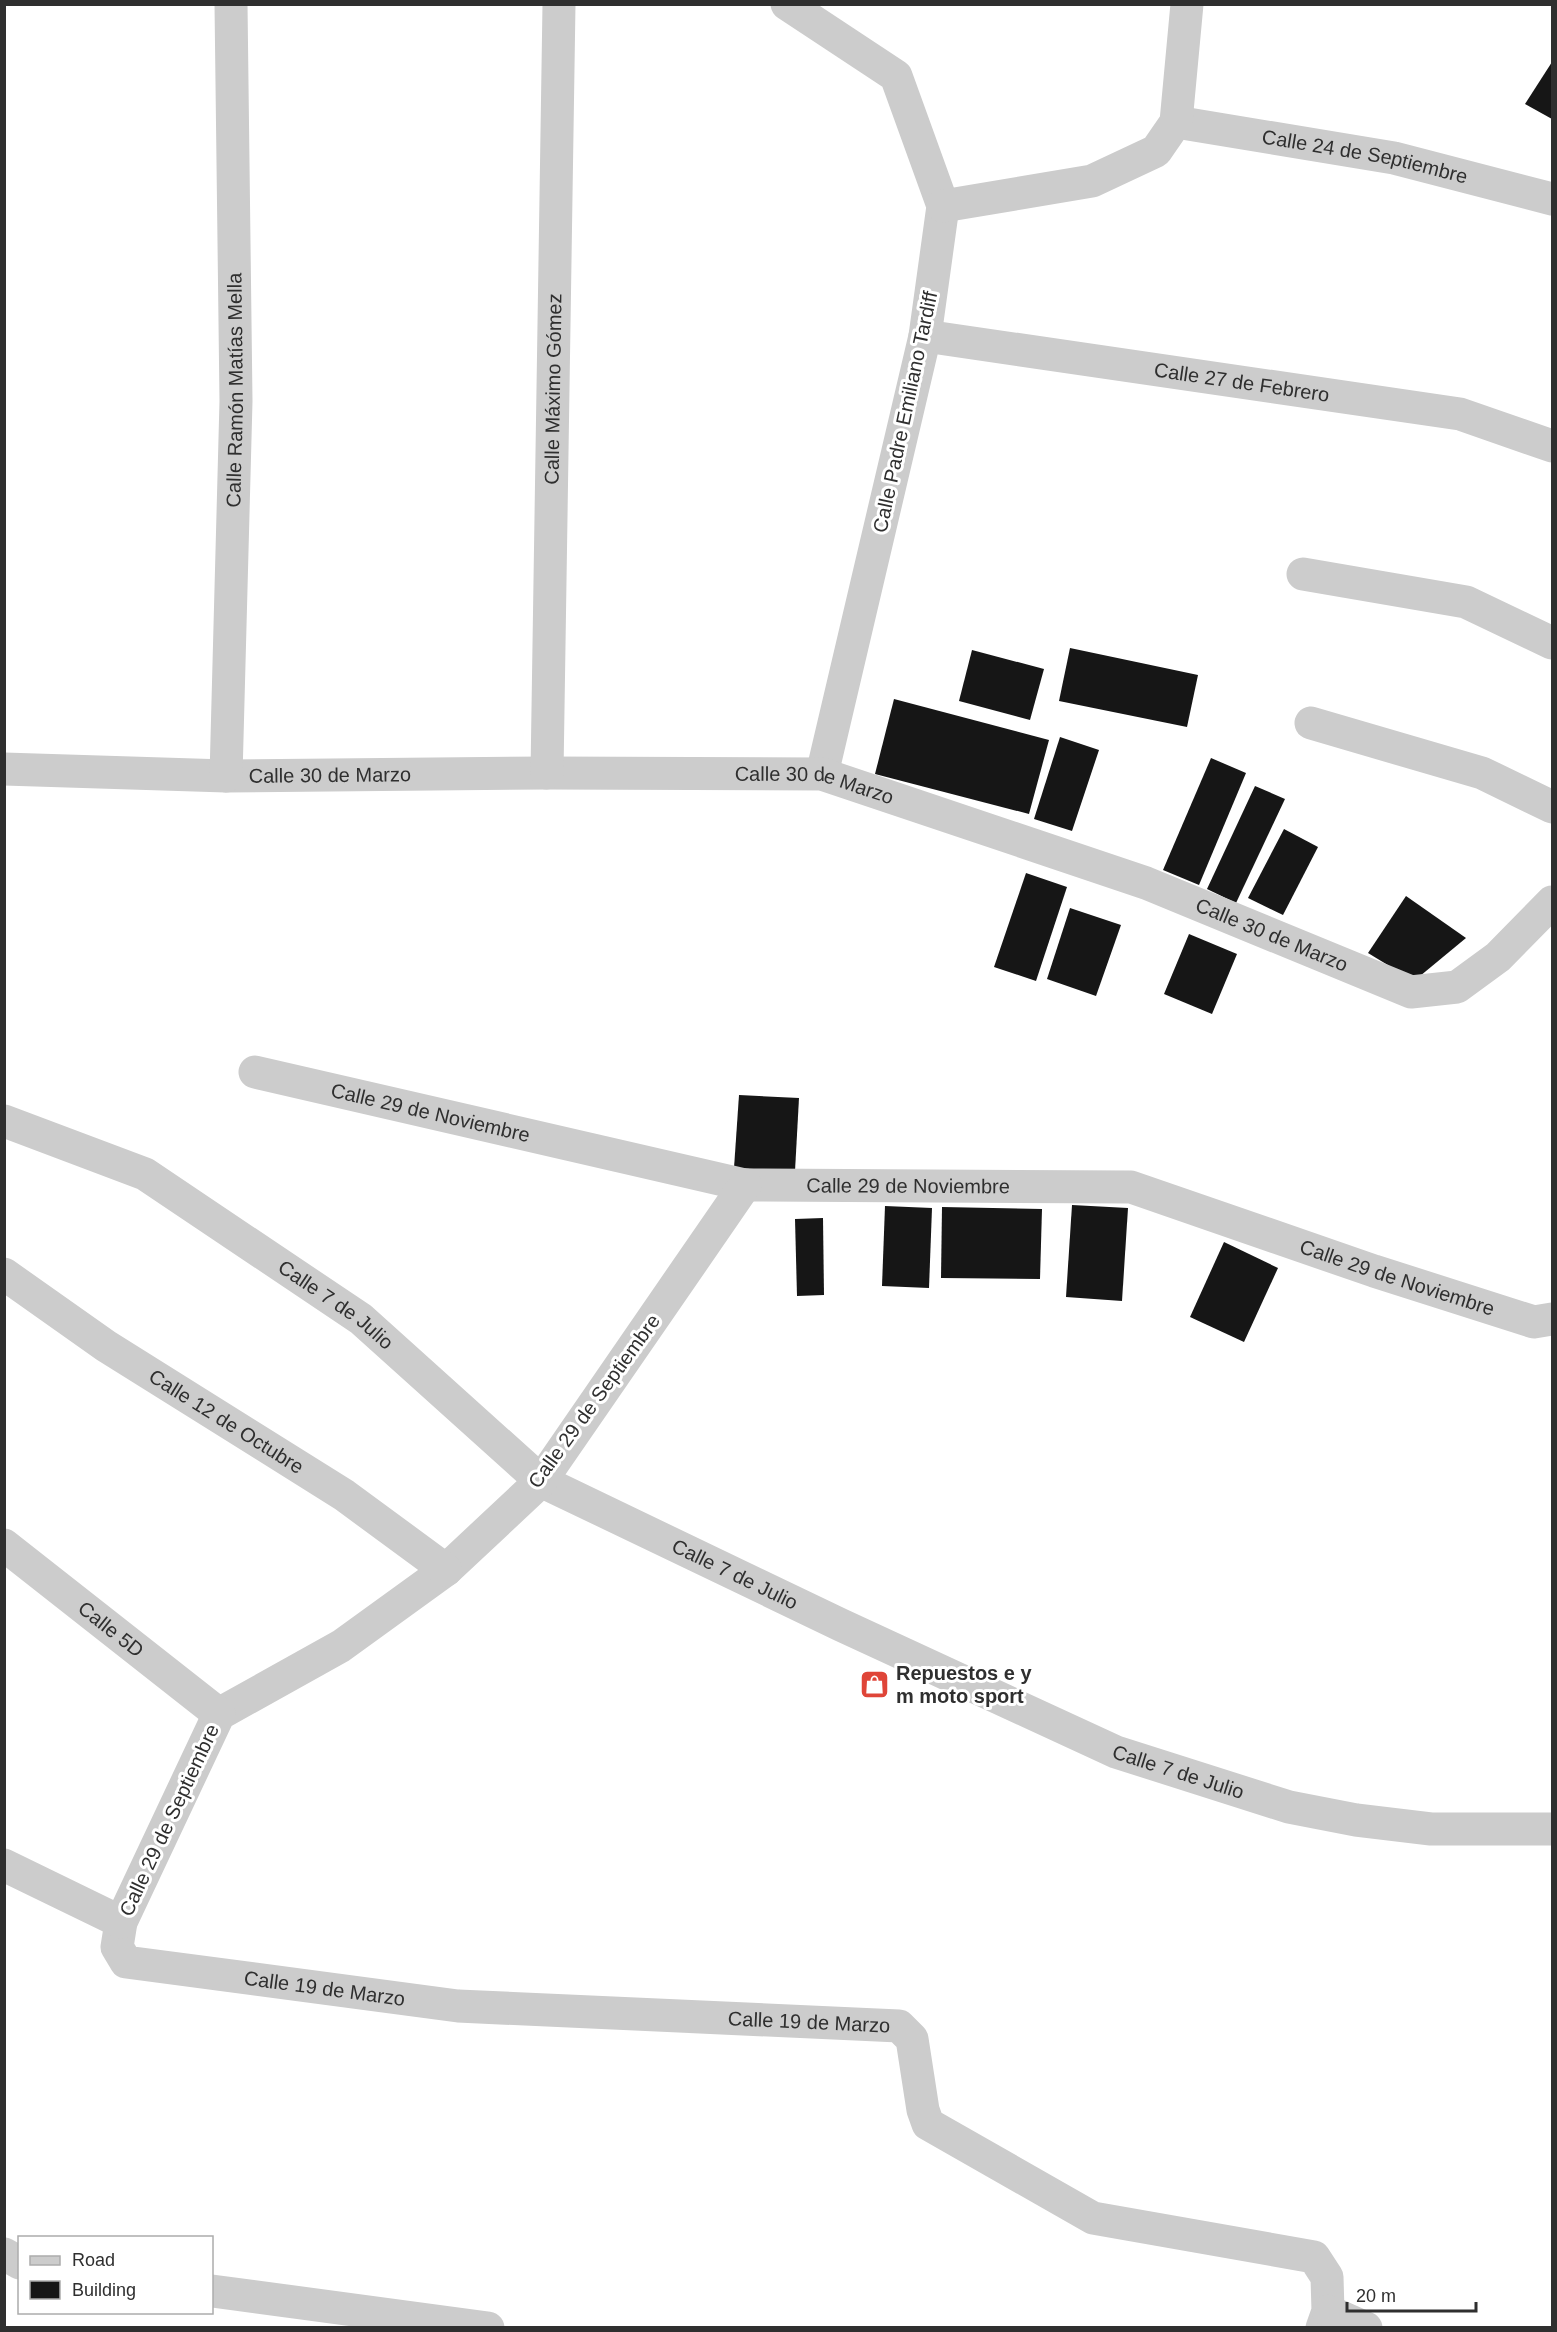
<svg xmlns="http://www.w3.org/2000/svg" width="1557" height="2332" font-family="Helvetica,sans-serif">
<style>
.building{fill:#161616}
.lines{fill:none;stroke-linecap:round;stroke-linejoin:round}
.minor{stroke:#ccc;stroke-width:33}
.labels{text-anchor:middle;stroke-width:6;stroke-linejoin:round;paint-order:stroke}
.street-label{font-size:20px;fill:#2f2f2f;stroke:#fff}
.poi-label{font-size:20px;font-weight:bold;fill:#2f2f2f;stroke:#fff;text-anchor:start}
</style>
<rect width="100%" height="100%" fill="#fff"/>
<g class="building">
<path d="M1552,62V119L1525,104Z"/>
<path d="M1070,648L1198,675L1187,727L1059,701Z"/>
<path d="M972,650L1044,669L1030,720L959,701Z"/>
<path d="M894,699L1049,740L1029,814L875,774Z"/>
<path d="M1060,737L1099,750L1072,831L1034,819Z"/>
<path d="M1211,758L1246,773L1199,885L1163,870Z"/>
<path d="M1255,786L1285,799L1236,903L1207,889Z"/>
<path d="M1284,829L1318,847L1283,915L1248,898Z"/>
<path d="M1026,873L1067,887L1036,981L994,967Z"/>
<path d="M1406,896L1466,938L1414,981L1368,953Z"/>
<path d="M1070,908L1121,925L1096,996L1047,979Z"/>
<path d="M1189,934L1237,954L1212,1014L1164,994Z"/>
<path d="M739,1095L799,1098L795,1171L734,1168Z"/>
<path d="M1072,1205L1128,1208L1122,1301L1066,1297Z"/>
<path d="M885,1206L932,1208L929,1288L882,1286Z"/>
<path d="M942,1207L1042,1209L1040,1279L941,1278Z"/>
<path d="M823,1218L824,1295L797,1296L795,1219Z"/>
<path d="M1224,1242L1278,1268L1244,1342L1190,1317Z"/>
</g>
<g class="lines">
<g class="minor">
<path d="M787,4L896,76L943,206L925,336L822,774"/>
<path id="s1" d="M1176,122L1394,158L1552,199"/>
<path d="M943,206L1092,181L1156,151L1176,122L1187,4"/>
<path id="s2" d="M925,336L1460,414L1552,446"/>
<path d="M1303,574L1466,602L1552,643"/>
<path d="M1311,723L1482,773L1552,807"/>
<path id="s3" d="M4,769L226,776L547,773L822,774L1146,883L1411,992L1457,987L1498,957L1552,902"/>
<path id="s4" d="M547,773L559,4"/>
<path id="s5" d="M226,776L236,401L231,4"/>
<path id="s6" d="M255,1072L745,1185L1131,1187L1374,1271L1534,1322L1552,1319"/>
<path id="s7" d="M4,1121L145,1174L361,1319L541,1481L841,1625L1116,1752L1289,1807L1356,1820L1431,1829H1552"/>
<path id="s8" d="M745,1185L541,1481L446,1570L341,1646L219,1714L121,1922L117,1947L126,1962L458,2006L899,2026L912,2039L923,2110L928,2124L1093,2218L1314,2257L1327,2277L1328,2311L1322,2328"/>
<path id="s9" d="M4,1274L106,1346L344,1495L446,1570"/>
<path id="s10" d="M4,1545L219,1714"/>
<path d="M4,1865L121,1922"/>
<path d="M4,2254L20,2263"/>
<path d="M212,2291L488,2328"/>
<path d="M1328,2311L1366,2328"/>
</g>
</g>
<defs>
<symbol id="shop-square" viewBox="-11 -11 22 22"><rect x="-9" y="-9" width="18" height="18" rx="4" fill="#df4538" stroke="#fff"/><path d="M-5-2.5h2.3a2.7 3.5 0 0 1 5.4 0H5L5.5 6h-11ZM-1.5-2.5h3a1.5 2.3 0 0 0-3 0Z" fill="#fff"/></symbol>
</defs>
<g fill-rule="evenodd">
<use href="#shop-square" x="858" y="1668" width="33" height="33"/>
</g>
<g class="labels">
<g class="street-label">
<text dy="7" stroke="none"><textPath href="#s1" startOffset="192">Calle 24 de Septiembre</textPath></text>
<text dy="7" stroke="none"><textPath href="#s2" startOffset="320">Calle 27 de Febrero</textPath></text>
<text dy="7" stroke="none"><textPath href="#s4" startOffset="384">Calle Máximo Gómez</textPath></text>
<text dy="7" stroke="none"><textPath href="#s5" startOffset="386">Calle Ramón Matías Mella</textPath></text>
<text transform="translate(905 412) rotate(-78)" y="7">Calle Padre Emiliano Tardiff</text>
<text dy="7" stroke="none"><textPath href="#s3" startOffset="326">Calle 30 de Marzo</textPath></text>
<text dy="7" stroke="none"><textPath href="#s3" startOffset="812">Calle 30 de Marzo</textPath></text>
<text dy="7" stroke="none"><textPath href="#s3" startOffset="1296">Calle 30 de Marzo</textPath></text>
<text dy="7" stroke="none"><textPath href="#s6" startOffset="180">Calle 29 de Noviembre</textPath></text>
<text dy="7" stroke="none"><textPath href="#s6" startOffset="666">Calle 29 de Noviembre</textPath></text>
<text dy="7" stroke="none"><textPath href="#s6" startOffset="1170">Calle 29 de Noviembre</textPath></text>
<text dy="7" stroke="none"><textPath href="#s7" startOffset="382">Calle 7 de Julio</textPath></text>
<text transform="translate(594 1401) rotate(-54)" y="7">Calle 29 de Septiembre</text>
<text dy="7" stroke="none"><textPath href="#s9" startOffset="267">Calle 12 de Octubre</textPath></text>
<text dy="7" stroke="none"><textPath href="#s7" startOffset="868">Calle 7 de Julio</textPath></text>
<text dy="7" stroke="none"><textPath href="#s10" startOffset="136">Calle 5D</textPath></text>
<text dy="7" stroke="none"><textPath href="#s7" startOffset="1354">Calle 7 de Julio</textPath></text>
<text transform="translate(169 1820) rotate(-65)" y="7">Calle 29 de Septiembre</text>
<text dy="7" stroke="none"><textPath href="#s8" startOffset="1232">Calle 19 de Marzo</textPath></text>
<text dy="7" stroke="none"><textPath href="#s8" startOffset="1718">Calle 19 de Marzo</textPath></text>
</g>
<g class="poi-label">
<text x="896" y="1680">Repuestos e y<tspan x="896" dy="23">m moto sport</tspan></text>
</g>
</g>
<rect width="1557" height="2332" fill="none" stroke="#2f2f2f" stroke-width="12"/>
<rect x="18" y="2236" width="195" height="78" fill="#ffffff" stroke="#acacac" stroke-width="1.5"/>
<rect x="30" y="2256" width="30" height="9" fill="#cccccc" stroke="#acacac" stroke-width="1.5"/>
<text x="72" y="2266" font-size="18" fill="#2f2f2f">Road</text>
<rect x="30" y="2281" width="30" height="18" fill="#161616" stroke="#acacac" stroke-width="1.5"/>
<text x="72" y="2296" font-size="18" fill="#2f2f2f">Building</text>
<path d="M1347 2302v9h129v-9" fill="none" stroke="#2f2f2f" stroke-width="3"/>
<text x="1356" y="2302" font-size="18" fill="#2f2f2f" stroke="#ffffff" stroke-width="4.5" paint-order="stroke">20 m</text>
</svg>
